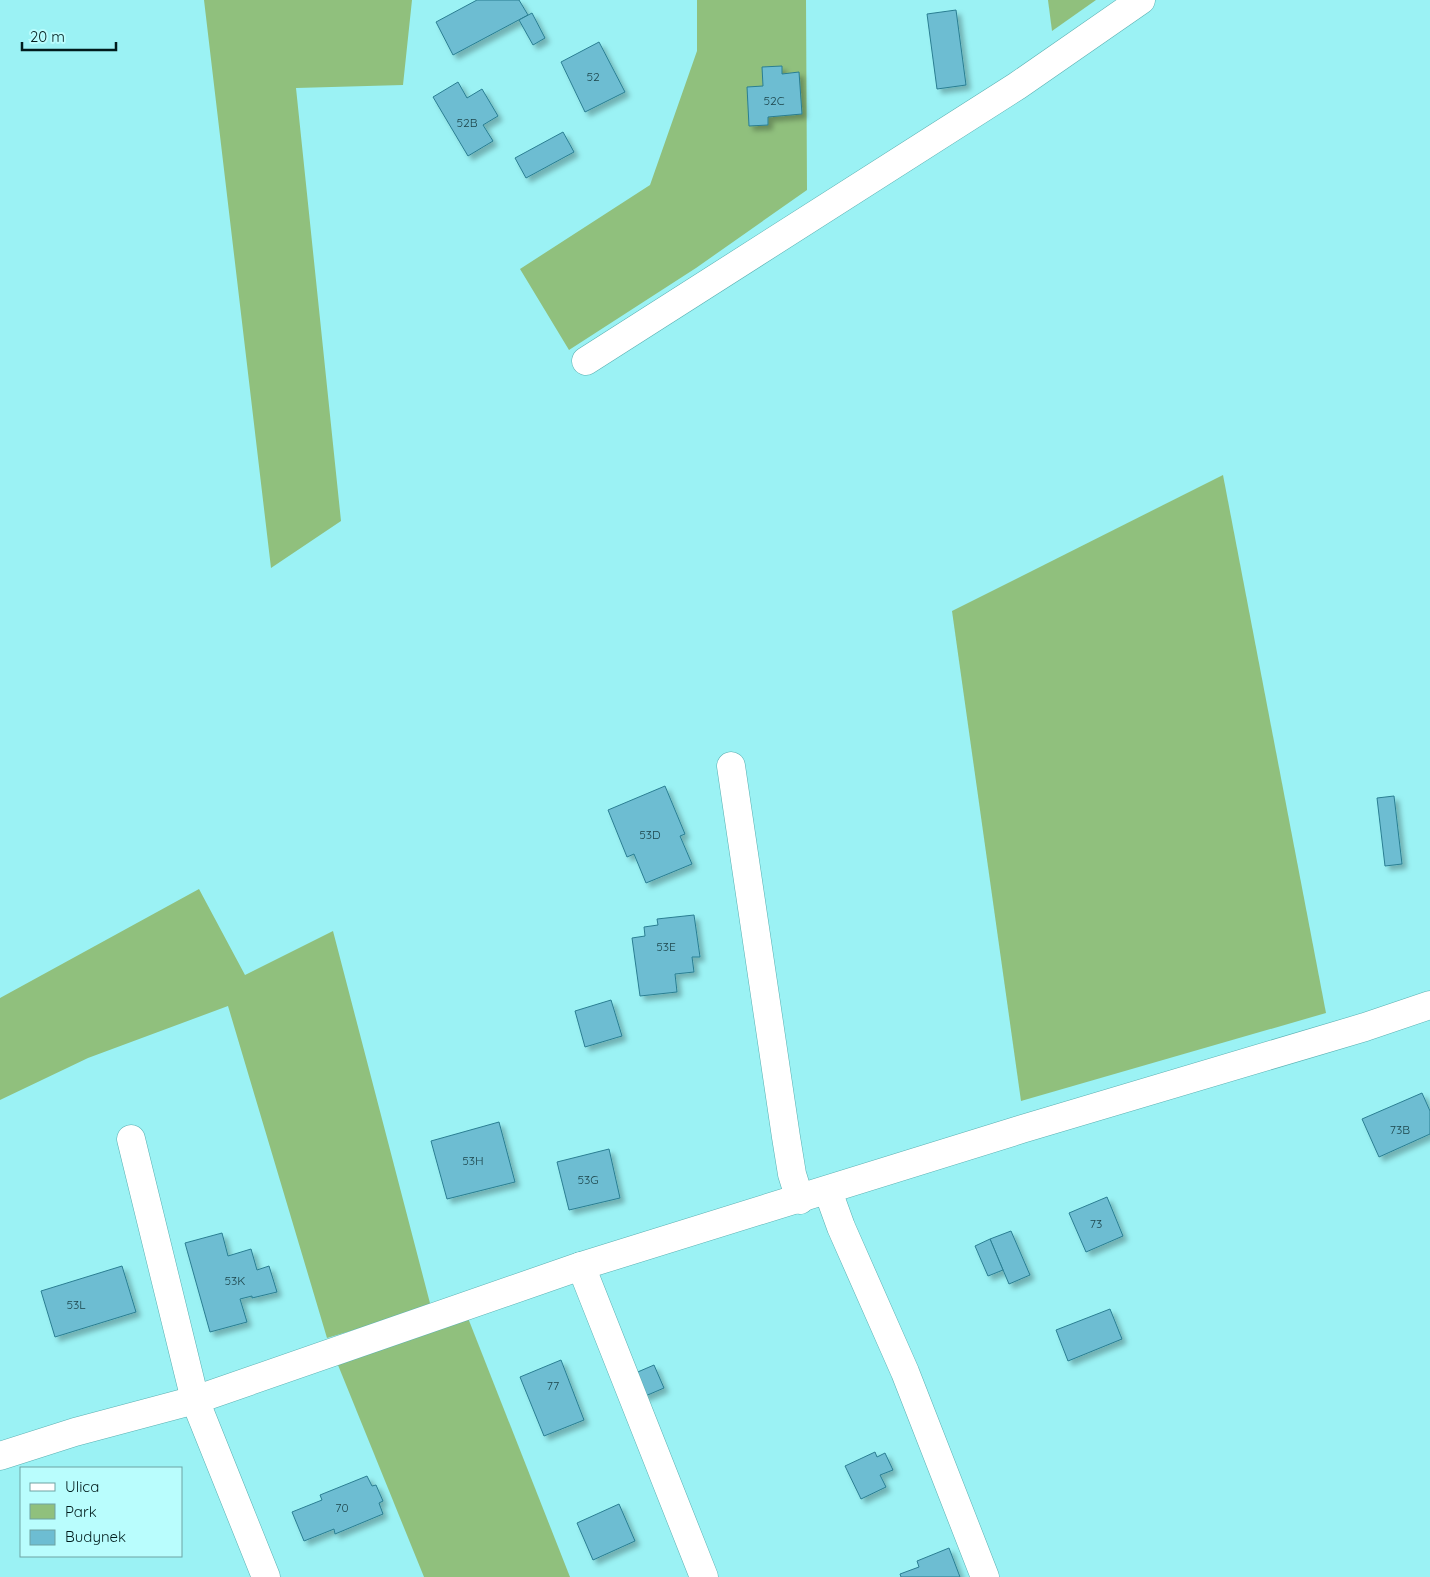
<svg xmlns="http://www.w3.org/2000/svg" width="1430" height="1577" font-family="Quicksand,sans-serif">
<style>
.green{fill:#90c07d}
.building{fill:#6dbdd2;stroke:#2a7e92;filter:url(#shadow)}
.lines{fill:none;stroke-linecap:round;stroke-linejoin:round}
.minor-casing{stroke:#59b0b2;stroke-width:29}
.minor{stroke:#fff;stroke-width:28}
.labels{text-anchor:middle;stroke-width:4;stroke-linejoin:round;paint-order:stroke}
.number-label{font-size:12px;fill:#1c444a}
</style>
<defs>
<filter id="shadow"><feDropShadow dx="4.5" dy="4.5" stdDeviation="2.5" flood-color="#0004"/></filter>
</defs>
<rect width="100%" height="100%" fill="#9bf2f4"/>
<g class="green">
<path d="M204,0H412L403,85L296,88L341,521L271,568Z"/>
<path d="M697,0H806L807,190L696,268L569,350L520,269L650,185L697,51Z"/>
<path d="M1048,0H1096L1052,31Z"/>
<path d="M1223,475L1326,1013L1021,1101L952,611Z"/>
<path d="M199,889L245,975L333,931L431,1307L327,1338L228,1006L88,1058L0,1100V998Z"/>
<path d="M468,1318L570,1577H424L338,1365Z"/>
</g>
<g class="building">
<path d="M477,0H519L528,15L453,55L436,22Z"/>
<path d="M956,10L966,85L937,89L927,14Z"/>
<path d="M532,13L545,38L533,45L519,20Z"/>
<path d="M599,42L625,92L585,112L561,62Z"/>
<path d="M782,66V74L799,72L802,114L768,117V125L749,126L747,87L763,86L762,67Z"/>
<path d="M458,82L467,98L482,89L498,116L483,125L493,141L468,156L433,97Z"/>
<path d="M563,132L574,152L526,178L515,158Z"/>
<path d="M665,786L685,834L680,836L692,864L646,883L634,854L627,857L608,810Z"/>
<path d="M1394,796L1402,864L1385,866L1377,798Z"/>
<path d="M694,915L700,957H692L694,972L675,974L677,992L640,996L632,938L645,936L644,927L658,925L657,919Z"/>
<path d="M611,1000L622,1036L585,1047L575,1011Z"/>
<path d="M1422,1093L1430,1111V1134L1379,1157L1362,1119Z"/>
<path d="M499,1122L515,1182L447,1199L431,1141Z"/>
<path d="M609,1149L620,1198L569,1210L557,1162Z"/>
<path d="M1107,1197L1123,1236L1086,1252L1069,1213Z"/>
<path d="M1011,1231L1030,1275L1009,1284L990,1239Z"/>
<path d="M222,1233L228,1256L251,1249L257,1270L269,1266L277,1292L252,1298V1296L240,1299L247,1322L210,1332L185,1243Z"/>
<path d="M990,1239L1003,1270L988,1276L975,1246Z"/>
<path d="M122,1266L136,1312L55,1337L41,1291Z"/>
<path d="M1110,1309L1122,1339L1068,1361L1056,1330Z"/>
<path d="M561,1360L584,1420L544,1436L520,1377Z"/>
<path d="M654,1365L664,1388L643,1397L633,1374Z"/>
<path d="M875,1452L877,1457L885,1453L893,1470L880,1475L886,1487L861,1499L845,1466Z"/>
<path d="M367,1476L372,1486L376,1485L383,1501L379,1503L383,1514L335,1534L334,1529L304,1541L292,1512L322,1500L320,1495Z"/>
<path d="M619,1504L635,1541L593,1560L577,1523Z"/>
<path d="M949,1548L960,1577H901L900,1574L919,1567L917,1561Z"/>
</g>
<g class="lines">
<defs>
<g id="minor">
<path d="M586,361L1017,86L1141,0"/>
<path d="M731,766L786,1137L792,1174L800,1200"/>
<path d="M131,1139L195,1400L266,1577"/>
<path d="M828,1191L841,1227L905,1372L985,1577"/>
<path d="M581,1266L704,1577"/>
<path d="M0,1456L75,1432L195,1400L581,1266L1022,1129L1365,1027L1430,1005"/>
</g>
</defs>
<use href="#minor" class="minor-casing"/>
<use href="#minor" class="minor"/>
</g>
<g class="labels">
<g class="number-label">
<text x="593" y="81">52</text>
<text x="774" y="105">52C</text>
<text x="467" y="127">52B</text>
<text x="650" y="839">53D</text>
<text x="666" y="951">53E</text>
<text x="1400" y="1134">73B</text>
<text x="473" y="1165">53H</text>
<text x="588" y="1184">53G</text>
<text x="1096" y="1228">73</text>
<text x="235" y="1285">53K</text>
<text x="76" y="1309">53L</text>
<text x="553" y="1390">77</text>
<text x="342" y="1512">70</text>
</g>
</g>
<rect x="20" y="1467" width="162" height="90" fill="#b9fdfd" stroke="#6fa3a3"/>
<rect x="30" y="1483" width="25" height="8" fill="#ffffff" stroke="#6fa3a3"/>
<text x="65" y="1492" font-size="15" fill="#011c1c">Ulica</text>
<rect x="30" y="1504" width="25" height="15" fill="#90c07d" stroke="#6fa3a3"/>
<text x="65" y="1517" font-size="15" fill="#011c1c">Park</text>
<rect x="30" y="1530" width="25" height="15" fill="#6dbdd2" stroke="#6fa3a3"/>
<text x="65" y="1542" font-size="15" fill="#011c1c">Budynek</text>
<path d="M22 42v8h94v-8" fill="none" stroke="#011c1c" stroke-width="2.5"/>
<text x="30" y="42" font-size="15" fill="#011c1c" stroke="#b9fdfd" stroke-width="4" paint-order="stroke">20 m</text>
</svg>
